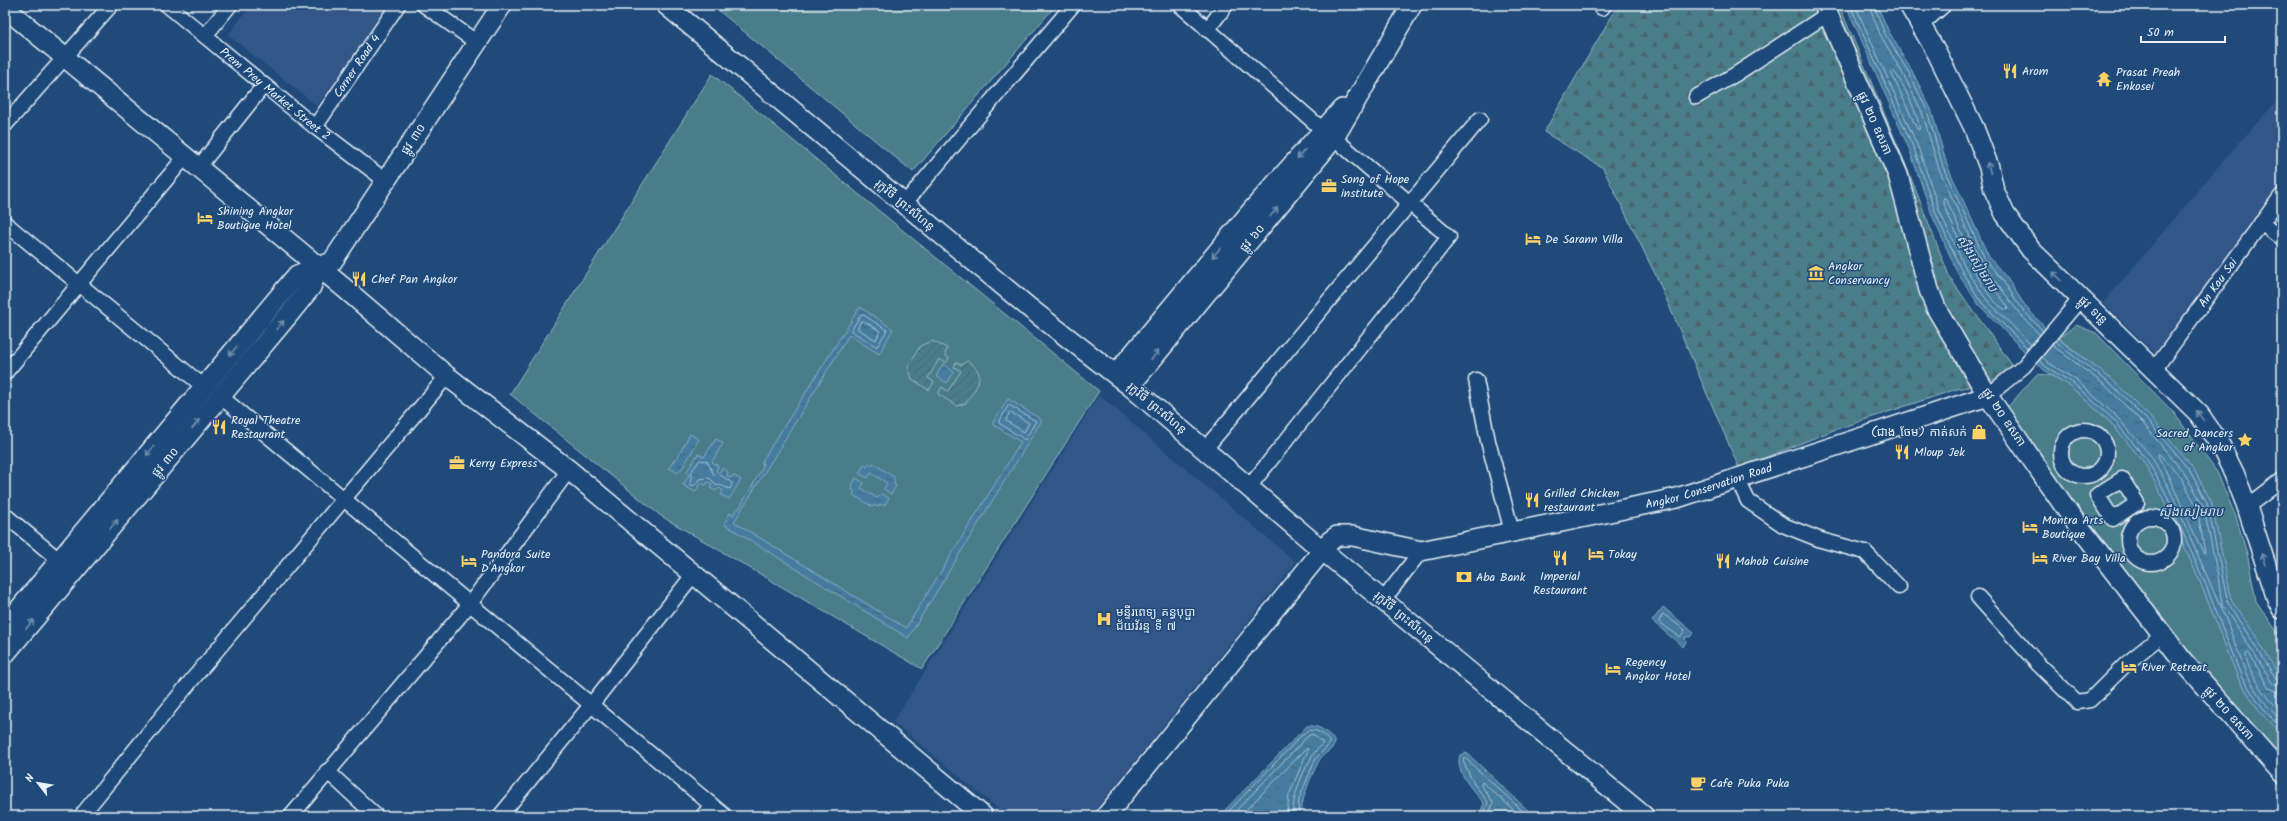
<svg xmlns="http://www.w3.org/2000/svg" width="2287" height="821" font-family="Kalam,'Noto Sans Khmer',sans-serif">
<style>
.built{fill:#305687}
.green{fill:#497d8a;stroke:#98b7c1}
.forest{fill:url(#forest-firs);stroke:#98b7c1}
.garden{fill:url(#garden-furrows);stroke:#98b7c1}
.water{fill:url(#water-ripples);stroke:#86aac3}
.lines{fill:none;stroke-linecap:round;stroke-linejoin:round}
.shore{stroke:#a6c2d5;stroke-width:1}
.street-casing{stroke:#e8f1f8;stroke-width:17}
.secondary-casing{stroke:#e8f1f8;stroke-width:22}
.street{stroke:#1f4a7a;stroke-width:14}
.secondary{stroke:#1f4a7a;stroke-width:19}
.oneway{stroke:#6f8dac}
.labels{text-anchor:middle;stroke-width:3;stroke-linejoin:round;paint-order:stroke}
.street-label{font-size:12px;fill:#e8f1f8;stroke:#1f4a7a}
.poi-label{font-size:12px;fill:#e8f1f8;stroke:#1f4a7a;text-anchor:start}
.water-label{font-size:13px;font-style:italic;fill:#cfdfeb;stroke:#1f4a7a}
</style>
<defs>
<pattern id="forest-firs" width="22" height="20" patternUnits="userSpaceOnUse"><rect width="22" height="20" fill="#497d8a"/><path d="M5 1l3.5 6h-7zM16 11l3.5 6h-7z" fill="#48656d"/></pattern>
<pattern id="garden-furrows" width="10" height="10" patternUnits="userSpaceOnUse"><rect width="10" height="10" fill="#497d8a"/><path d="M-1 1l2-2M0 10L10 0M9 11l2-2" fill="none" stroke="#48656d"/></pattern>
<pattern id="water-ripples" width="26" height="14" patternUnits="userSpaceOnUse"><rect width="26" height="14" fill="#447ba0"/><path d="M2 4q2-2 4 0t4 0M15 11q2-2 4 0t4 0" fill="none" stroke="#456479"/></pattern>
</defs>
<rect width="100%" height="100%" fill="#1f4a7a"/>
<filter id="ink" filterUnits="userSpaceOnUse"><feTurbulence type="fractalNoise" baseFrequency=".025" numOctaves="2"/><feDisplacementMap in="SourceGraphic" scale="8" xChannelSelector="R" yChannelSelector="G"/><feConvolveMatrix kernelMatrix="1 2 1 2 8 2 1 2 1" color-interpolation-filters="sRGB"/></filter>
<g filter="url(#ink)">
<g class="built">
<path d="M251,5H392L317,106L228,35Z"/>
<path d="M2282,95V184L2155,353L2103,303L2222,162Z"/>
<path d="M1099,395L1296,562L1091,816H1007L893,722Z"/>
</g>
<g class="green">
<path d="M712,5H1056L913,172Z"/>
<path d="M712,74L1099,391L922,669L661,516L510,394Z"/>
<path d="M2076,325L2096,333L2174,413L2217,472L2236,517L2248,557L2256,601L2282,639V681L2252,630L2232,602L2211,501L2193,468L2149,416L2127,394L2111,379L2058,338Z"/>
<path d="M2037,374L2053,376L2070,386L2110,422L2144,462L2160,492L2201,584L2239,680L2261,713L2282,734V764L2185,652L2006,409Z"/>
</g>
<path class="forest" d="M1618,5H1839L1905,163L1950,278L2012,365L1995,382L1957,389L1834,430L1739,468L1658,280L1603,168L1544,132Z"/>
<g class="garden">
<path d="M2277,213L2282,217V232L2271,224Z"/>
<path d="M932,341L947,348L945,355L949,358L946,363L939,359L928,378L934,382L929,390L912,379L908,367L920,346Z"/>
<path d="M967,361C989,373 976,388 966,403L957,406L938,394L942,387L948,391L961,371L954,367L956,362L961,365Z"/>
</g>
<g class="water">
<path d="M1846,5H1877L1888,30L1912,71L1931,109L1947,165L1989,257L2007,278L2026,307L2050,333L2111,379L2127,394L2149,416L2193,468L2211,501L2232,602L2252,630L2282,681V734L2261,713L2239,680L2201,584L2160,492L2144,462L2110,422L2070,386L2044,370L2025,352L1979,305L1958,274L1932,215L1910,151Z"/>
<path d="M860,307L893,329L879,354L849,335L734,522L906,628L1021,442L992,424L1008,399L1042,420L908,638L724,524L730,513L733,515L737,508L739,509L763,467L762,461Z"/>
<path d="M943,364L954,372L947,383L936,376Z"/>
<path d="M690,434L699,439L683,467L678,473L669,468L674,460H676Z"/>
<path d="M716,439L723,443L712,462L718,466L716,471L719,473L722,468L728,472L727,476L731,478L733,475L741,480L729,499L721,495L723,490L719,488L716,491L710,488L712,484L708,482L706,485L701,483L695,492L683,485L689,475L686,473L698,454L704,457Z"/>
<path d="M869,463L872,466L873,463L894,477V484L896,486L891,494L884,489L887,483L871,473L868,478L859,473L864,465L867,467Z"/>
<path d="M856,478L864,483L861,488L877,498L881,494L889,498L884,506L880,504L878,507L875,505L873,507L853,495L855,492L852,490L853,487L852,486Z"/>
<path d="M1663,607L1694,633L1690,637H1685L1686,642L1683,647L1652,621Z"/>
<path d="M1307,726C1318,724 1331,733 1335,743C1332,752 1324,752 1320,759C1313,772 1299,802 1302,816H1219Z"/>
<path d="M1465,753L1468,754L1534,816H1479L1484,803C1474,792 1454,771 1460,755Z"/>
</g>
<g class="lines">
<g class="shore">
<path d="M1850,5L1914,149L1936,214L1962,272L1982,303L2028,349"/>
<path d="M1855,5L1918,147L1940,212L1966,269L1986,299L2031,345"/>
<path d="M1869,5L1880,34L1904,76L1922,112L1939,169L1981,261L2019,313L2040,335"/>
<path d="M1874,5L1884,32L1909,73L1927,110L1943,167L1985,259L2003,281L2023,310L2043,331"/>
<path d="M1892,70C1899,73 1922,122 1919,130L1917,129L1891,72Z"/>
<path d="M1944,198L1946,199L1976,264L2008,307L2007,310C1984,304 1956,232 1946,210L1943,200Z"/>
<path d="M862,314L887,330L877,347L851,331Z"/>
<path d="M861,321H864L880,331L876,340L858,329Z"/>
<path d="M2055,342L2108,382L2124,397L2146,419L2190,471L2207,503L2228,603L2277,680L2282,682"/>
<path d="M2042,357L2049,363L2076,380L2116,416L2151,456L2169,488L2219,604L2222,605L2218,576L2203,505L2185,474L2142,422L2105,385L2052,345"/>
<path d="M2039,360L2046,367L2073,383L2113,419L2147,460L2164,490L2205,583L2242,678L2265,711L2282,728"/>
<path d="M1009,405L1036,421L1025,440L999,423Z"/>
<path d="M1010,412L1029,423L1024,432L1006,421Z"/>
<path d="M2159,454L2181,477L2197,507L2205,553L2203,552C2187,520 2175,487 2158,456Z"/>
<path d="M700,460L707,461L714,475L722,476L732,483L730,489L716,484L709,478L699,479L694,486L690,485L692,471Z"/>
<path d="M1663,614L1685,630L1680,637L1659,622Z"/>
<path d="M2282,687L2273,683L2224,607L2221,606L2247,676L2268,707L2282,721"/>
<path d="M2282,693L2269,688L2249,653H2246C2245,670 2270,701 2282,713"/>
<path d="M1224,816L1304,733C1313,726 1327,734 1330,744L1316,758L1299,799L1298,816"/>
<path d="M1231,816L1308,736L1312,734L1323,743C1308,756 1291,796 1293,816"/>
<path d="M1240,816L1307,748L1308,750L1289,795L1287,816"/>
<path d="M1483,816L1488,802L1474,784L1463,761L1464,757L1528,816"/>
<path d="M1489,816L1493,802L1481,785L1482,782L1521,816"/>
</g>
<defs>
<g id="street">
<path id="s1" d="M167,5L315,127L386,181"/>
<path d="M424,5L476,42"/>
<path d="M1180,5L1323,130"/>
<path d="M1602,8L1604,5"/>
<path d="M1921,25L1944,5"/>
<path d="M1207,30L1226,5"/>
<path d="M205,36L230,5"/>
<path d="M1696,97L1736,74L1828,14"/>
<path d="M5,125L111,5"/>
<path id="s2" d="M315,127L398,5"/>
<path d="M198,168L264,85"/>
<path d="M904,204L1073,5"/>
<path d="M5,223L203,386"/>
<path d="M2261,223L2282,239"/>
<path id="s3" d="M2154,370L2282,195"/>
<path d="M5,373L185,157"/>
<path d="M1476,380L1488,441L1512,532"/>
<path d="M220,396L725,816"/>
<path d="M1988,396L2024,366L2081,298"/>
<circle cx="2084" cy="453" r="23"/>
<path d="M1205,449L1480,119"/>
<path d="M1737,478L1748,501L1783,525L1821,540L1865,552L1899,587"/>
<path d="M2122,479L2137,503L2113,519L2097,495Z"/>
<path d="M1249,487L1449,237L1334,138"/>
<path d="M2246,504L2252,503L2282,480"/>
<path d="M5,515L66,566"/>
<circle cx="2151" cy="540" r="23"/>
<path d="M1978,597L2039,665L2077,702L2090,700L2126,664L2162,635"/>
<path d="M1384,599L1421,551"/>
<path d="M327,771L376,816"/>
<path d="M81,816L191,681L447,376"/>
<path d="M291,816L469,605L569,470"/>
<path d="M500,816L591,705L693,575"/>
<path d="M703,816L712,805"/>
</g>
<g id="secondary">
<path d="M666,5L1032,310L1130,386L1322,550L1644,816"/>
<path d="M1824,5L1898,175L1929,290L1936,308L1988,396L2071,516L2183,661L2282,773"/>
<path d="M1909,5L1937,53L1974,128L1989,167L1994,190L2005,214L2031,250L2199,414L2219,443L2234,473L2246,504L2277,599L2282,609"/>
<path d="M5,8L343,287L447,376L569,470L983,816"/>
<path d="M1116,374L1253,209L1342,109"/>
<path d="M1130,386L1334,138L1412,5"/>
<path d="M5,626L297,275L332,262L502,5"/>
<path d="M5,654L291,312L311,287L319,267"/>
<path id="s4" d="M1106,816L1330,541L1337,536H1353L1421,551L1677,498L1988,396"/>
</g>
</defs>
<use href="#street" class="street-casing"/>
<use href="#secondary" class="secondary-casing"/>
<use href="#street" class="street"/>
<use href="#secondary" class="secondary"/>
</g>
<defs><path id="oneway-shaft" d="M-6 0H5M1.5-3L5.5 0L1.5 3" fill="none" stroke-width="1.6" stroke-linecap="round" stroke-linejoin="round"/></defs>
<g class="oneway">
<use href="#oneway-shaft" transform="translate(1301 154) rotate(131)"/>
<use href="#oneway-shaft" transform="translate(1989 168) rotate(-106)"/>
<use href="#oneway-shaft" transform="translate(1274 212) rotate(-50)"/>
<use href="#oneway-shaft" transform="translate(1216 253) rotate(130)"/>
<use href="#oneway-shaft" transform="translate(2057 276) rotate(-136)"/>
<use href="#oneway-shaft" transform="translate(280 325) rotate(-50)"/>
<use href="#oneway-shaft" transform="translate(233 351) rotate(130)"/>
<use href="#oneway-shaft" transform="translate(1155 355) rotate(-50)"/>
<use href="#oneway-shaft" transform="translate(2200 416) rotate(-129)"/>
<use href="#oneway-shaft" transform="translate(196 424) rotate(-50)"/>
<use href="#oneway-shaft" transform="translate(150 451) rotate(129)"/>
<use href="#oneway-shaft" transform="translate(114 524) rotate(-50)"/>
<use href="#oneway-shaft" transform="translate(2264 559) rotate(-108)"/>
<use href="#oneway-shaft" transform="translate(30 624) rotate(-50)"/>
</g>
</g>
<defs>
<symbol id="restaurant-bare" viewBox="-9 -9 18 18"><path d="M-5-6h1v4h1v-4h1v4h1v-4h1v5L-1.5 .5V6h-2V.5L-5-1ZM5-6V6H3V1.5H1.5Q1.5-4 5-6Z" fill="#ffd166" stroke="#1f4a7a" stroke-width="2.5" paint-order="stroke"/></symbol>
<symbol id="temple-bare" viewBox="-9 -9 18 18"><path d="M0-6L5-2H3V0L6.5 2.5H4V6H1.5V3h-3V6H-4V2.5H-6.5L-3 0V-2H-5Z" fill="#ffd166" stroke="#1f4a7a" stroke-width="2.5" paint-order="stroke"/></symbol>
<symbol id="office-bare" viewBox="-9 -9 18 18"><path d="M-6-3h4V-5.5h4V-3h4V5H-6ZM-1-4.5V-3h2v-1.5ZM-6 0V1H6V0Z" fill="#ffd166" stroke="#1f4a7a" stroke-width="2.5" paint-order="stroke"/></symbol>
<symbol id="hotel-bare" viewBox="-9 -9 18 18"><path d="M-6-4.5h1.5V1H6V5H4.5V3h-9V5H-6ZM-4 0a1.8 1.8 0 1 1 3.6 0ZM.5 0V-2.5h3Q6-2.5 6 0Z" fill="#ffd166" stroke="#1f4a7a" stroke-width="2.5" paint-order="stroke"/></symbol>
<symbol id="museum-bare" viewBox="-9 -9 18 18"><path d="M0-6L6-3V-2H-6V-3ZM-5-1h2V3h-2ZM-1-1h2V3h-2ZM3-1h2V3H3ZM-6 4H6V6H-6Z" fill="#ffd166" stroke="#1f4a7a" stroke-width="2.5" paint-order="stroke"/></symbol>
<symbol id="shop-bare" viewBox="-9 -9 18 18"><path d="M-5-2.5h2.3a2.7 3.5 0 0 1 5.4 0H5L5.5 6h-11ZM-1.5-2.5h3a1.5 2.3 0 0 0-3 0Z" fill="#ffd166" stroke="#1f4a7a" stroke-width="2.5" paint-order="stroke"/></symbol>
<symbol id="sight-bare" viewBox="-9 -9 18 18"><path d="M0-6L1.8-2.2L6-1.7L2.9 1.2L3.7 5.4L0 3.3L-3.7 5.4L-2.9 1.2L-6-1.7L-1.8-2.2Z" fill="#ffd166" stroke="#1f4a7a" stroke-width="2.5" paint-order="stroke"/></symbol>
<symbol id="bank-bare" viewBox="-9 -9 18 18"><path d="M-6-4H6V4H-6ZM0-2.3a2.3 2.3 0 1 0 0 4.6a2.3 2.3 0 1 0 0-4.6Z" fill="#ffd166" stroke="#1f4a7a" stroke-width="2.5" paint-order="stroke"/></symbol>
<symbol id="hospital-bare" viewBox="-9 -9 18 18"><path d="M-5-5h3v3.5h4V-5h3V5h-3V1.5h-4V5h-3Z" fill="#ffd166" stroke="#1f4a7a" stroke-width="2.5" paint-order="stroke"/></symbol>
<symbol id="cafe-bare" viewBox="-9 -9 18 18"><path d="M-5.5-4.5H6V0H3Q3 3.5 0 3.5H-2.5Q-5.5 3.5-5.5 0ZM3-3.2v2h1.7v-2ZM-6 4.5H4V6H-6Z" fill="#ffd166" stroke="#1f4a7a" stroke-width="2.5" paint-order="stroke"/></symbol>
</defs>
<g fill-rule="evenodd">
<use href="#restaurant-bare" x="1999" y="60" width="22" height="22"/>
<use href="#temple-bare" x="2093" y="68" width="22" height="22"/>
<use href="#office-bare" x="1318" y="175" width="22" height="22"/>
<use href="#hotel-bare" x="194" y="207" width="22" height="22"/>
<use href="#hotel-bare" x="1522" y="228" width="22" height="22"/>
<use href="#museum-bare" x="1805" y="262" width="22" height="22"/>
<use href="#restaurant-bare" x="348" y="268" width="22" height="22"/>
<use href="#restaurant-bare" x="208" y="416" width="22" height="22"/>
<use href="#shop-bare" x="1968" y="421" width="22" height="22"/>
<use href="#sight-bare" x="2234" y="429" width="22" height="22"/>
<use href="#restaurant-bare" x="1891" y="441" width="22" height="22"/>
<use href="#office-bare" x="446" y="452" width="22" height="22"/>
<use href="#restaurant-bare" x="1521" y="489" width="22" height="22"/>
<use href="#hotel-bare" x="2019" y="516" width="22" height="22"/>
<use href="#hotel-bare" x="1585" y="543" width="22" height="22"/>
<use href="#restaurant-bare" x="1549" y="547" width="22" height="22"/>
<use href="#hotel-bare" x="2029" y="547" width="22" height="22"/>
<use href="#hotel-bare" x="458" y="550" width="22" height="22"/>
<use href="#restaurant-bare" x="1712" y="550" width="22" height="22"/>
<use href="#bank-bare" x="1453" y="566" width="22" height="22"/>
<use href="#hospital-bare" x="1093" y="608" width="22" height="22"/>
<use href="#hotel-bare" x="2118" y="656" width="22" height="22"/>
<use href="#hotel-bare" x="1602" y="658" width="22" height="22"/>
<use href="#cafe-bare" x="1687" y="772" width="22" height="22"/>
</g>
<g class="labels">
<g class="street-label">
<text dy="4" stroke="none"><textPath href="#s2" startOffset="74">Corner Road 4</textPath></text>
<text dy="4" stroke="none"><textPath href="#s1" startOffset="140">Prem Prey Market Street 2</textPath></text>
<text transform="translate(1875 123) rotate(66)" y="4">ផ្លូវ ២០ ឧសភា</text>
<text transform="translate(413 139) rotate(-57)" y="4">ផ្លូវ ៣០</text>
<text transform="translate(905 205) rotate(40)" y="4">រុក្ខវិថី ព្រះសីហនុ</text>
<text transform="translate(1252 238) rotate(-50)" y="4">ផ្លូវ ៦០</text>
<text dy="4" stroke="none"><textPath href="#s3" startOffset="108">An Kau Sai</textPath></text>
<text transform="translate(2093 310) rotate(44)" y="4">ផ្លូវ ទន្លេ</text>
<text transform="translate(1157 408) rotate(40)" y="4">រុក្ខវិថី ព្រះសីហនុ</text>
<text transform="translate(2004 417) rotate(56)" y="4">ផ្លូវ ២០ ឧសភា</text>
<text transform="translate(165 462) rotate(-50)" y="4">ផ្លូវ ៣០</text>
<text dy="4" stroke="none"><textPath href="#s4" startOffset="744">Angkor Conservation Road</textPath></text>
<text transform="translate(1404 617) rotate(40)" y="4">រុក្ខវិថី ព្រះសីហនុ</text>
<text transform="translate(2229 713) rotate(48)" y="4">ផ្លូវ ២០ ឧសភា</text>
</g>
<g class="poi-label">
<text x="2022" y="75">Arom</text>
<text x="2116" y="76">Prasat Preah<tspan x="2116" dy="14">Enkosei</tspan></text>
<text x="1341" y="183">Song of Hope<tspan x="1341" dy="14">institute</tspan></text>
<text x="217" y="215">Shining Angkor<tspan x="217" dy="14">Boutique Hotel</tspan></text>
<text x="1545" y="243">De Sarann Villa</text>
<text x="1828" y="270">Angkor<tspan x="1828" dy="14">Conservancy</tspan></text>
<text x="371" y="283">Chef Pan Angkor</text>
<text x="231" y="424">Royal Theatre<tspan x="231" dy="14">Restaurant</tspan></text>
<text x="1967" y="436" text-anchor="end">(ជាង ចែម) កាត់សក់</text>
<text x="2233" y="437" text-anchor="end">Sacred Dancers<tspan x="2233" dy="14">of Angkor</tspan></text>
<text x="1914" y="456">Mloup Jek</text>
<text x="469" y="467">Kerry Express</text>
<text x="1544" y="497">Grilled Chicken<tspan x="1544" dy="14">restaurant</tspan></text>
<text x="2042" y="524">Montra Arts<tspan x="2042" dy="14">Boutique</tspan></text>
<text x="481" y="558">Pandora Suite<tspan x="481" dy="14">D'Angkor</tspan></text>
<text x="1608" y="558">Tokay</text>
<text x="2052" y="562">River Bay Villa</text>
<text x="1735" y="565">Mahob Cuisine</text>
<text x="1560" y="580" text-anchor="middle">Imperial<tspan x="1560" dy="14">Restaurant</tspan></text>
<text x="1476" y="581">Aba Bank</text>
<text x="1116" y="616">មន្ទីរពេទ្យ គន្ធបុប្ផា<tspan x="1116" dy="14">ជ័យវ័រន្ម ទី ៧</tspan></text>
<text x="1625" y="666">Regency<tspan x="1625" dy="14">Angkor Hotel</tspan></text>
<text x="2141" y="671">River Retreat</text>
<text x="1710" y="787">Cafe Puka Puka</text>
</g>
<g class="water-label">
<text transform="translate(1978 263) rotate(58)" y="5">ស្ទឹងសៀមរាប</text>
<text x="2191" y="516">ស្ទឹងសៀមរាប</text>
</g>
</g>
<rect width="2287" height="821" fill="none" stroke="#1f4a7a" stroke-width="20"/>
<rect x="10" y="10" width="2267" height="801" fill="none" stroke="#e8f1f8" stroke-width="1.5" filter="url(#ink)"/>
<g transform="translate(38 783) rotate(301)" stroke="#1f4a7a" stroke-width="3" paint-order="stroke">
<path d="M0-3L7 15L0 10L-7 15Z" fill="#e8f1f8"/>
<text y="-6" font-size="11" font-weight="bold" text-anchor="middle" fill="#e8f1f8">N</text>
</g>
<path d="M2141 36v6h84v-6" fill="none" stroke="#e8f1f8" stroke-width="2"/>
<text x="2147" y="36" font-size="12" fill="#e8f1f8" stroke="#1f4a7a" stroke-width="3" paint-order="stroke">50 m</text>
</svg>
